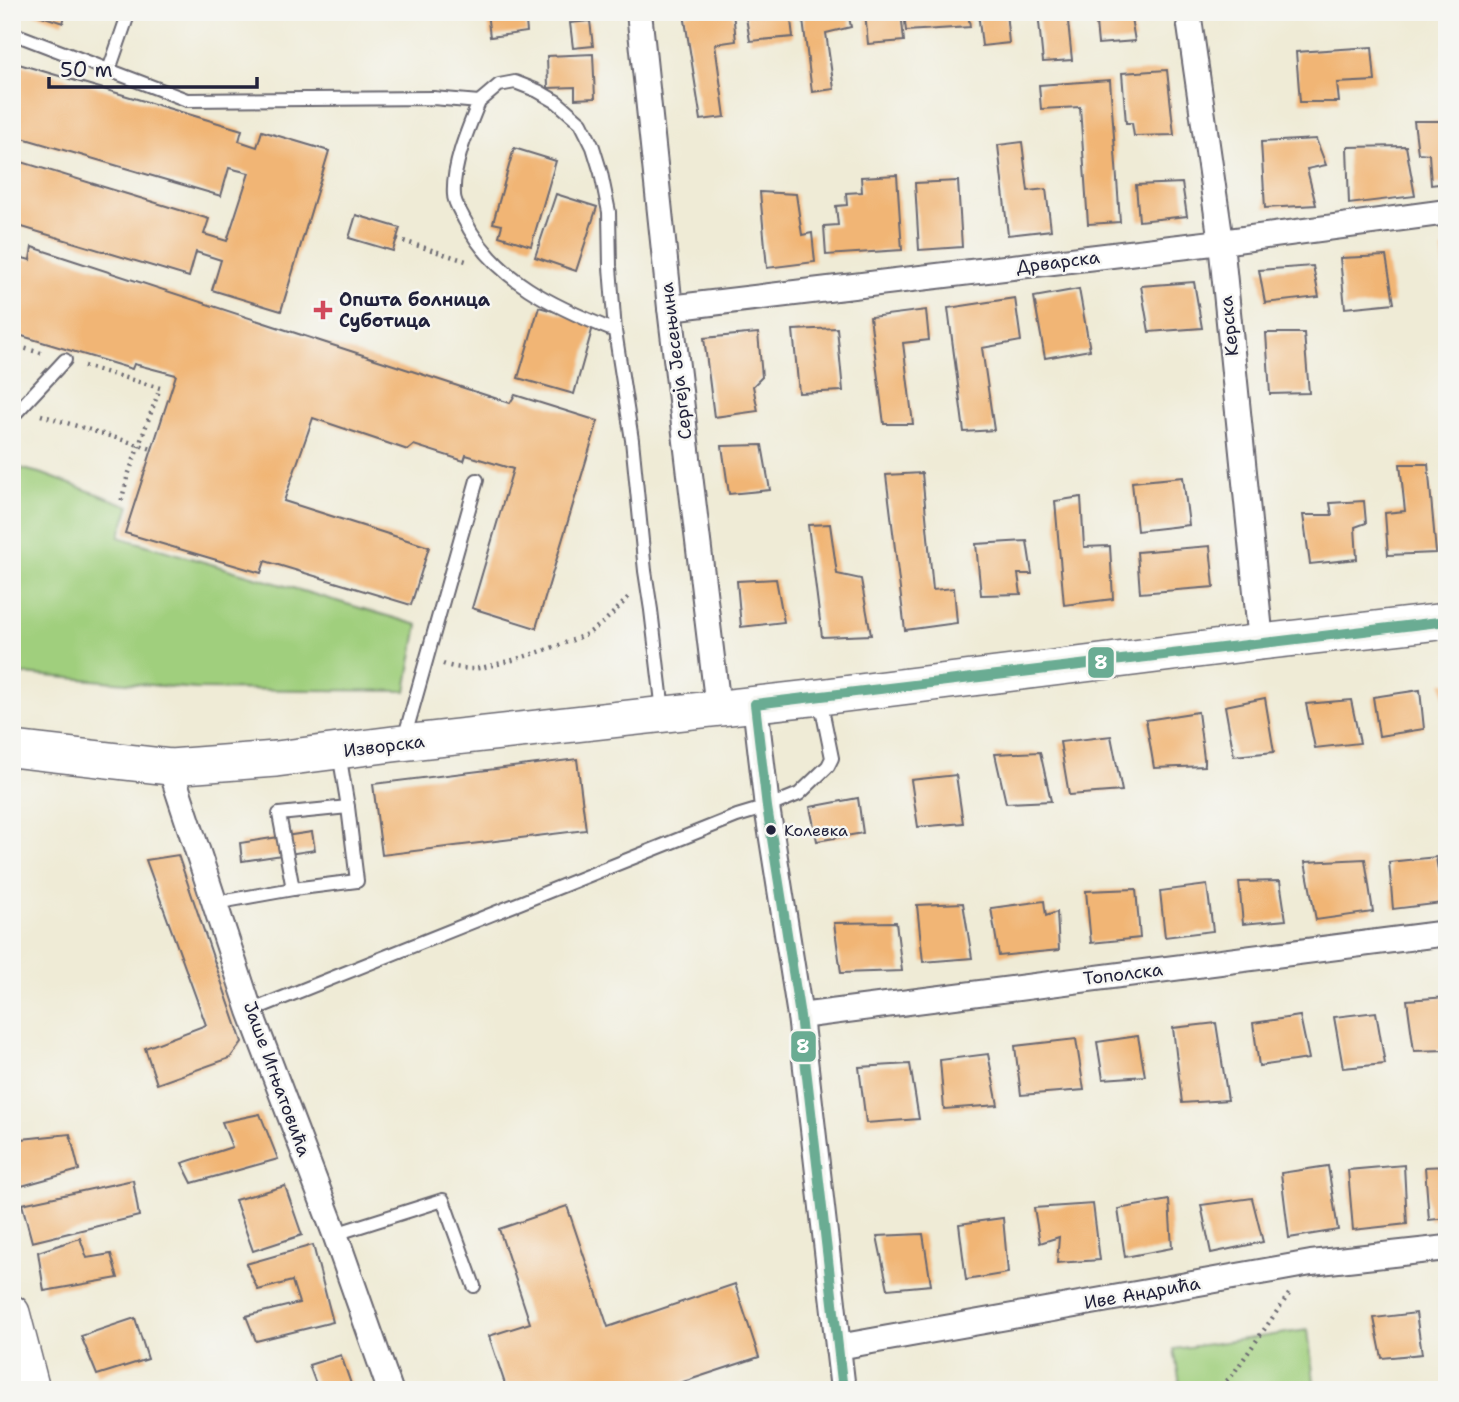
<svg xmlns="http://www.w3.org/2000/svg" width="1459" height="1402" font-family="'Shantell Sans',sans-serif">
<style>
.green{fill:#a0cf7d;stroke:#61785c;stroke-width:2}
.building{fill:#f1b575}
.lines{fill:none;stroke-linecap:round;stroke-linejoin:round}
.lane-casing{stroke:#6a6871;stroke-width:16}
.street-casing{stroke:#6a6871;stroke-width:28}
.secondary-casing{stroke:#6a6871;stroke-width:38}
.path{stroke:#6a6871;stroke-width:4.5;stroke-dasharray:2 5;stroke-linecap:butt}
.lane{stroke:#fff;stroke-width:12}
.street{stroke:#fff;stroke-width:24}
.secondary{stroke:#fff;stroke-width:35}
.bus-1-casing{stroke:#f6f6f2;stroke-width:16}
.bus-1{stroke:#6aac93;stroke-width:10}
.poi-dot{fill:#d1495b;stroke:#f6f6f2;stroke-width:2.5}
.bus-dot{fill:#22223b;stroke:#f6f6f2;stroke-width:2.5}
.labels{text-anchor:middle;stroke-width:5;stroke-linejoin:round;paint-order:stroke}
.bus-label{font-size:16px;fill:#22223b;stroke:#f6f6f2;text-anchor:start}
.street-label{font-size:18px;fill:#22223b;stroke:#f6f6f2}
.poi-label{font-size:18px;font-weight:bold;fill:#22223b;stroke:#f6f6f2;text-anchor:start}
.line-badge{stroke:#f6f6f2;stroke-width:2.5}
.badge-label{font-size:19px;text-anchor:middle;font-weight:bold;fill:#fff}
</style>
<rect width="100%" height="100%" fill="#f6f6f2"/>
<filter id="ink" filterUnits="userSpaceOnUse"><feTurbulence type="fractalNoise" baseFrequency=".0143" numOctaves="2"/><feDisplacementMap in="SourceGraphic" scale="14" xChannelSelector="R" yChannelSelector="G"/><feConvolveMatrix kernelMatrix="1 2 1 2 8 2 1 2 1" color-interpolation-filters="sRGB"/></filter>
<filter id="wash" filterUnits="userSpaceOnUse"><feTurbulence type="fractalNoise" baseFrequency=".00686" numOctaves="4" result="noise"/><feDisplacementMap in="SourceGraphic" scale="28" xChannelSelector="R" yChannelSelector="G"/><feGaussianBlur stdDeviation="1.57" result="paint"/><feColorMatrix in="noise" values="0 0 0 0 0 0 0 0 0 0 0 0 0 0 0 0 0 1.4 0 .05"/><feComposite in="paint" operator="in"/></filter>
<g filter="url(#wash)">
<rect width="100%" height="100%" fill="#efebd6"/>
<g class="green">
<path d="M12,466L43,474L130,506L119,537L418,625L406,691L196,689L12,673Z"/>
<path d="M1308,1330L1315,1390H1181L1174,1349Z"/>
</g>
<g id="blocks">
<g class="building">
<path d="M29,12H66L63,23Z"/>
<path d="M487,12H525L527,32L490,37Z"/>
<path d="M694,12H733L736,41L715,44L725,117L701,120L684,14Z"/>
<path d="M745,12H790L793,37L750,41Z"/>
<path d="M802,12H848L851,27L826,33L834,89L812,92Z"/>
<path d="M865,12H901L904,41L868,44Z"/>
<path d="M904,12H968L970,27L906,31Z"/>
<path d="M978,12H1006L1009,43L982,46Z"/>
<path d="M1038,12H1067L1072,60L1043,62Z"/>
<path d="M1095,12H1130L1135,41L1098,44Z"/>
<path d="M590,21L593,46L573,48L570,23Z"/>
<path d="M1372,47L1375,81L1337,83L1339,102H1300L1296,52Z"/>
<path d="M593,54L595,98L575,99V87L548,88L547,56Z"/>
<path d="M12,62L242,130L239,141L257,147L262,131L329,151L281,311L212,290L221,260L196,252L189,277L12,224V159L209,219L204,234L227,241L249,173L229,168L221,196L12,135Z"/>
<path d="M1167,70L1174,135L1134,136L1132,123H1126L1122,73Z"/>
<path d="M1110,80L1120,222L1088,224L1080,107L1041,109L1039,85Z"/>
<path d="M1414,121H1447V183L1431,185L1429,154L1418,153Z"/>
<path d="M1316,139L1326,165L1307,169L1316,205L1265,208L1261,142Z"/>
<path d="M1022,142L1028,191L1046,189L1051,230L1008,235L998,145Z"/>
<path d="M1406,146L1415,196L1349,204L1347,147Z"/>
<path d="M514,148L556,161L531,246L499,236L502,225L493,223Z"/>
<path d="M897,175L902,250L826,255L824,226L838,225L836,206L847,205L846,193L862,192L861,177Z"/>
<path d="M958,181L962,247L919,250L915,183Z"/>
<path d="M1182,183L1187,216L1139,221L1136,185Z"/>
<path d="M760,192L796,194L802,235L812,233L815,262L767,268Z"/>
<path d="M556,194L597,207L576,271L535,257Z"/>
<path d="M356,215L400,228L393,251L349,238Z"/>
<path d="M32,247L510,403L515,395L598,421L536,628L472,608L513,469L466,455L464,461L414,445L408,450L313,418L284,501L429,547L411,605L265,561L261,573L125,533L176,375L134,364L132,369L12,333V255L30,260Z"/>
<path d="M1447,248V276H1445L1442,249Z"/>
<path d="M1386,256L1394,303L1345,308L1340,258Z"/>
<path d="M1313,266L1319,297L1265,303L1259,270Z"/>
<path d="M1194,282L1202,328L1149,332L1141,286Z"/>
<path d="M1079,289L1090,350L1045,358L1034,297Z"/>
<path d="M1015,298L1021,341L982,348L994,430L964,432L948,308Z"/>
<path d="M539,307L594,323L574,394L518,378Z"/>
<path d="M926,310L929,340L903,343L913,424H884L870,317Z"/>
<path d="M837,328L843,391L799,393L793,330Z"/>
<path d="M758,333L762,377L753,386L758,411L714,417L704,338Z"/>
<path d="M1266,333H1304L1309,393L1270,394Z"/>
<path d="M762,445L770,490L729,494L722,446Z"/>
<path d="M1400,464H1428L1436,553L1388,555L1385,513L1405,511Z"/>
<path d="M922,473L933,590L954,588L957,623L905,630L886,475Z"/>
<path d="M1183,477L1189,525L1137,531L1132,482Z"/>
<path d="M1081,497L1084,547L1110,546L1113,599L1064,605L1055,501Z"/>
<path d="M1364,501L1366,523L1355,527L1357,559L1310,564L1303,515H1332L1330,503Z"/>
<path d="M830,524L837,574L861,579L871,635L822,637L808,525Z"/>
<path d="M1027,541L1032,574H1018L1021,594L981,595L976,544Z"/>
<path d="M1210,546L1214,587L1140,593L1137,552Z"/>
<path d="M776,579L784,622L741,627L737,581Z"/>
<path d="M1442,683H1447V704H1445Z"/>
<path d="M1420,690L1424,729L1379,736L1373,697Z"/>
<path d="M1265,698L1274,752L1234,756L1225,706Z"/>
<path d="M1351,700L1360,743L1315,748L1306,704Z"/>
<path d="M1198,712L1205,766L1154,768L1146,720Z"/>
<path d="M1111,736L1122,791L1069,795L1060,742Z"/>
<path d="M1040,752L1051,801L1006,803L995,754Z"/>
<path d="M577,759L586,830L382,855L373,784Z"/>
<path d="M956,775L963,823L918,827L911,780Z"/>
<path d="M858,798L863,833L817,841L810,807Z"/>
<path d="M312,832L315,850L242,861L240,843Z"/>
<path d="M178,855L242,1042L230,1058L157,1084L145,1048L206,1025L146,860Z"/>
<path d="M1436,857L1443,903L1393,909L1389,862Z"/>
<path d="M1365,859L1373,912L1316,920L1305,862Z"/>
<path d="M1280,881L1286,920L1243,924L1239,882Z"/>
<path d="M1207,885L1213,931L1165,937L1160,891Z"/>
<path d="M1136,889L1140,938L1091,943L1086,891Z"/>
<path d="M1044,901L1046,916L1057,912L1059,950L999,956L991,908Z"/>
<path d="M963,903L972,958L923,962L917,905Z"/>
<path d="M896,922L902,971L841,973L834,923Z"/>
<path d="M1447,997V1050L1414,1051L1407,1000Z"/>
<path d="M1376,1012L1385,1064L1343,1068L1334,1017Z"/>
<path d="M1300,1016L1309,1059L1259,1066L1253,1023Z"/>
<path d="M1216,1023L1228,1100L1182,1103L1173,1028Z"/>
<path d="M1138,1036L1145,1076L1103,1079L1097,1042Z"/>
<path d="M1076,1039L1084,1090L1021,1095L1015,1046Z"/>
<path d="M988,1054L998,1105L944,1109L940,1060Z"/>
<path d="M910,1064L919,1119L866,1123L859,1067Z"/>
<path d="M260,1114L278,1159L192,1183L182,1163L232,1147L222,1122Z"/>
<path d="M70,1134L79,1170L18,1187L12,1163V1140Z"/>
<path d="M1404,1165L1407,1224L1353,1230L1348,1170Z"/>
<path d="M1328,1166L1338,1230L1289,1238L1281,1173Z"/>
<path d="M1447,1166V1218L1429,1220L1425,1167Z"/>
<path d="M133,1180L139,1216L32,1242L22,1204Z"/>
<path d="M285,1186L302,1235L253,1251L235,1200Z"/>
<path d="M1252,1198L1263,1242L1211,1253L1201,1205Z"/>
<path d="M1169,1200L1172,1248L1125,1257L1118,1209Z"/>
<path d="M1093,1204L1100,1260L1057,1263L1059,1237L1040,1243L1034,1208Z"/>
<path d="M567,1206L608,1327L735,1284L759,1357L671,1386L672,1390H507L489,1336L530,1323L499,1229Z"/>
<path d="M1003,1218L1008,1273L966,1280L959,1224Z"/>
<path d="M923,1234L931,1285L888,1289L877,1236Z"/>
<path d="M80,1238L87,1258L111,1254L118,1278L44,1291L38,1252Z"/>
<path d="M313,1245L333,1322L256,1341L246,1316L299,1303L292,1281L258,1290L246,1264Z"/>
<path d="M1416,1313L1422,1354L1382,1358L1374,1318Z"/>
<path d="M135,1318L148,1359L97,1375L81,1336Z"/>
<path d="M341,1355L353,1390H299L316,1384L309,1365Z"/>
</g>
</g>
</g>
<g filter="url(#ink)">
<use href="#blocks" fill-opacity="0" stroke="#6a6871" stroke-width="2"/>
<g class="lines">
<defs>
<g id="lane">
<path d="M12,33L187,100L433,98L479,102C468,129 452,166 454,195C454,203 461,212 464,219C494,280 555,307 615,331L632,440L645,571L651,610L663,711"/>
<path d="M109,70L129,12"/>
<path d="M479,102L499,85L515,82L538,91L557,102L581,123L593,147L601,173L609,212L610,267L615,331"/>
<path d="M12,417L65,360"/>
<path d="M404,739L477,480"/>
<path d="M293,889L279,814L348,807"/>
<path d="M215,903L293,889L357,881L348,807L339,753"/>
<path d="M250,1011L737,816L767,807L799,794L828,766L832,758L820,699"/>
<path d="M335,1234L443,1200L474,1286"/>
</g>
<g id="street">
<path d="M639,12L670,308L718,708"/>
<path d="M1188,12L1221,242L1261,642"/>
<path d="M670,308L1221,242L1447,212"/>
<path d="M755,704L767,807L800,1016L843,1390"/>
<path d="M170,767L250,1011L335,1234L390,1390"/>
<path d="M800,1016L1447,933"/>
<path d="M838,1347L1311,1263L1447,1248"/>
</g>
<g id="secondary">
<path d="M12,749L170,767L276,759L393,744L820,697L1261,642L1447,621"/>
<path d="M12,1313L32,1390"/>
</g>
</defs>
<use href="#lane" class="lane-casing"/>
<use href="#street" class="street-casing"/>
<use href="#secondary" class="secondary-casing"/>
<g class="path">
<path d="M397,239L466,261"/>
<path d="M12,345L45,354"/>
<path d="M84,366L160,388L127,478L121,503"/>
<path d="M41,415L152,449"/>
<path d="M443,664C451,667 461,668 470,669C490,669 572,643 590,632C605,622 618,609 630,595"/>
<path d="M1216,1390L1231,1377L1289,1294"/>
</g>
<use href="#lane" class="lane"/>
<use href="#street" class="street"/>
<use href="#secondary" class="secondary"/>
<defs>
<g id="bus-1">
<path d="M755,704L1447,621"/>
<path d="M755,704L767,807L800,1016L843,1390"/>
</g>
</defs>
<use href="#bus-1" class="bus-1-casing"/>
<use href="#bus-1" class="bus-1"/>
</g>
</g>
<path class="poi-dot" d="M319.5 299.5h7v7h7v7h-7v7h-7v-7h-7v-7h7z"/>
<circle class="bus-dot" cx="771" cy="830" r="6"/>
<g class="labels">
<g class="bus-label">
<text x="784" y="836">Колевка</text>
</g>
<g class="street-label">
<text transform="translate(1058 262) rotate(-7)" y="6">Дрварска</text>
<text transform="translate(1229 326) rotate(-96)" y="6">Керска</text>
<text transform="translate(676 361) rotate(-97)" y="6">Сергеја Јесењина</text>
<text transform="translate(384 746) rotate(-7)" y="6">Изворска</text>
<text transform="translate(1123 974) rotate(-7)" y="6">Тополска</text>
<text transform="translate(277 1079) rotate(70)" y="6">Јаше Игњатовића</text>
<text transform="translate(1142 1293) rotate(-10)" y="6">Иве Андрића</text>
</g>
<g class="poi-label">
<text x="339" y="306">Општа болница<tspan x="339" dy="21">Суботица</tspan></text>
</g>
</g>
<g class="line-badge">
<rect x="1087" y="646" width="28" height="33" rx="7" fill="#6aac93"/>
<rect x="790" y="1030" width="27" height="33" rx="7" fill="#6aac93"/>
</g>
<g class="badge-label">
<text x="1101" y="669">8</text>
<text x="803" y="1053">8</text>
</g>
<rect width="1459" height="1402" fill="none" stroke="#f6f6f2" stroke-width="42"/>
<path d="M49 77v10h208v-10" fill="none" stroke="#22223b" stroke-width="3.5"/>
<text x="60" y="77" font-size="21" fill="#22223b" stroke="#f6f6f2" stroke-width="5" paint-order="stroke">50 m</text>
</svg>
